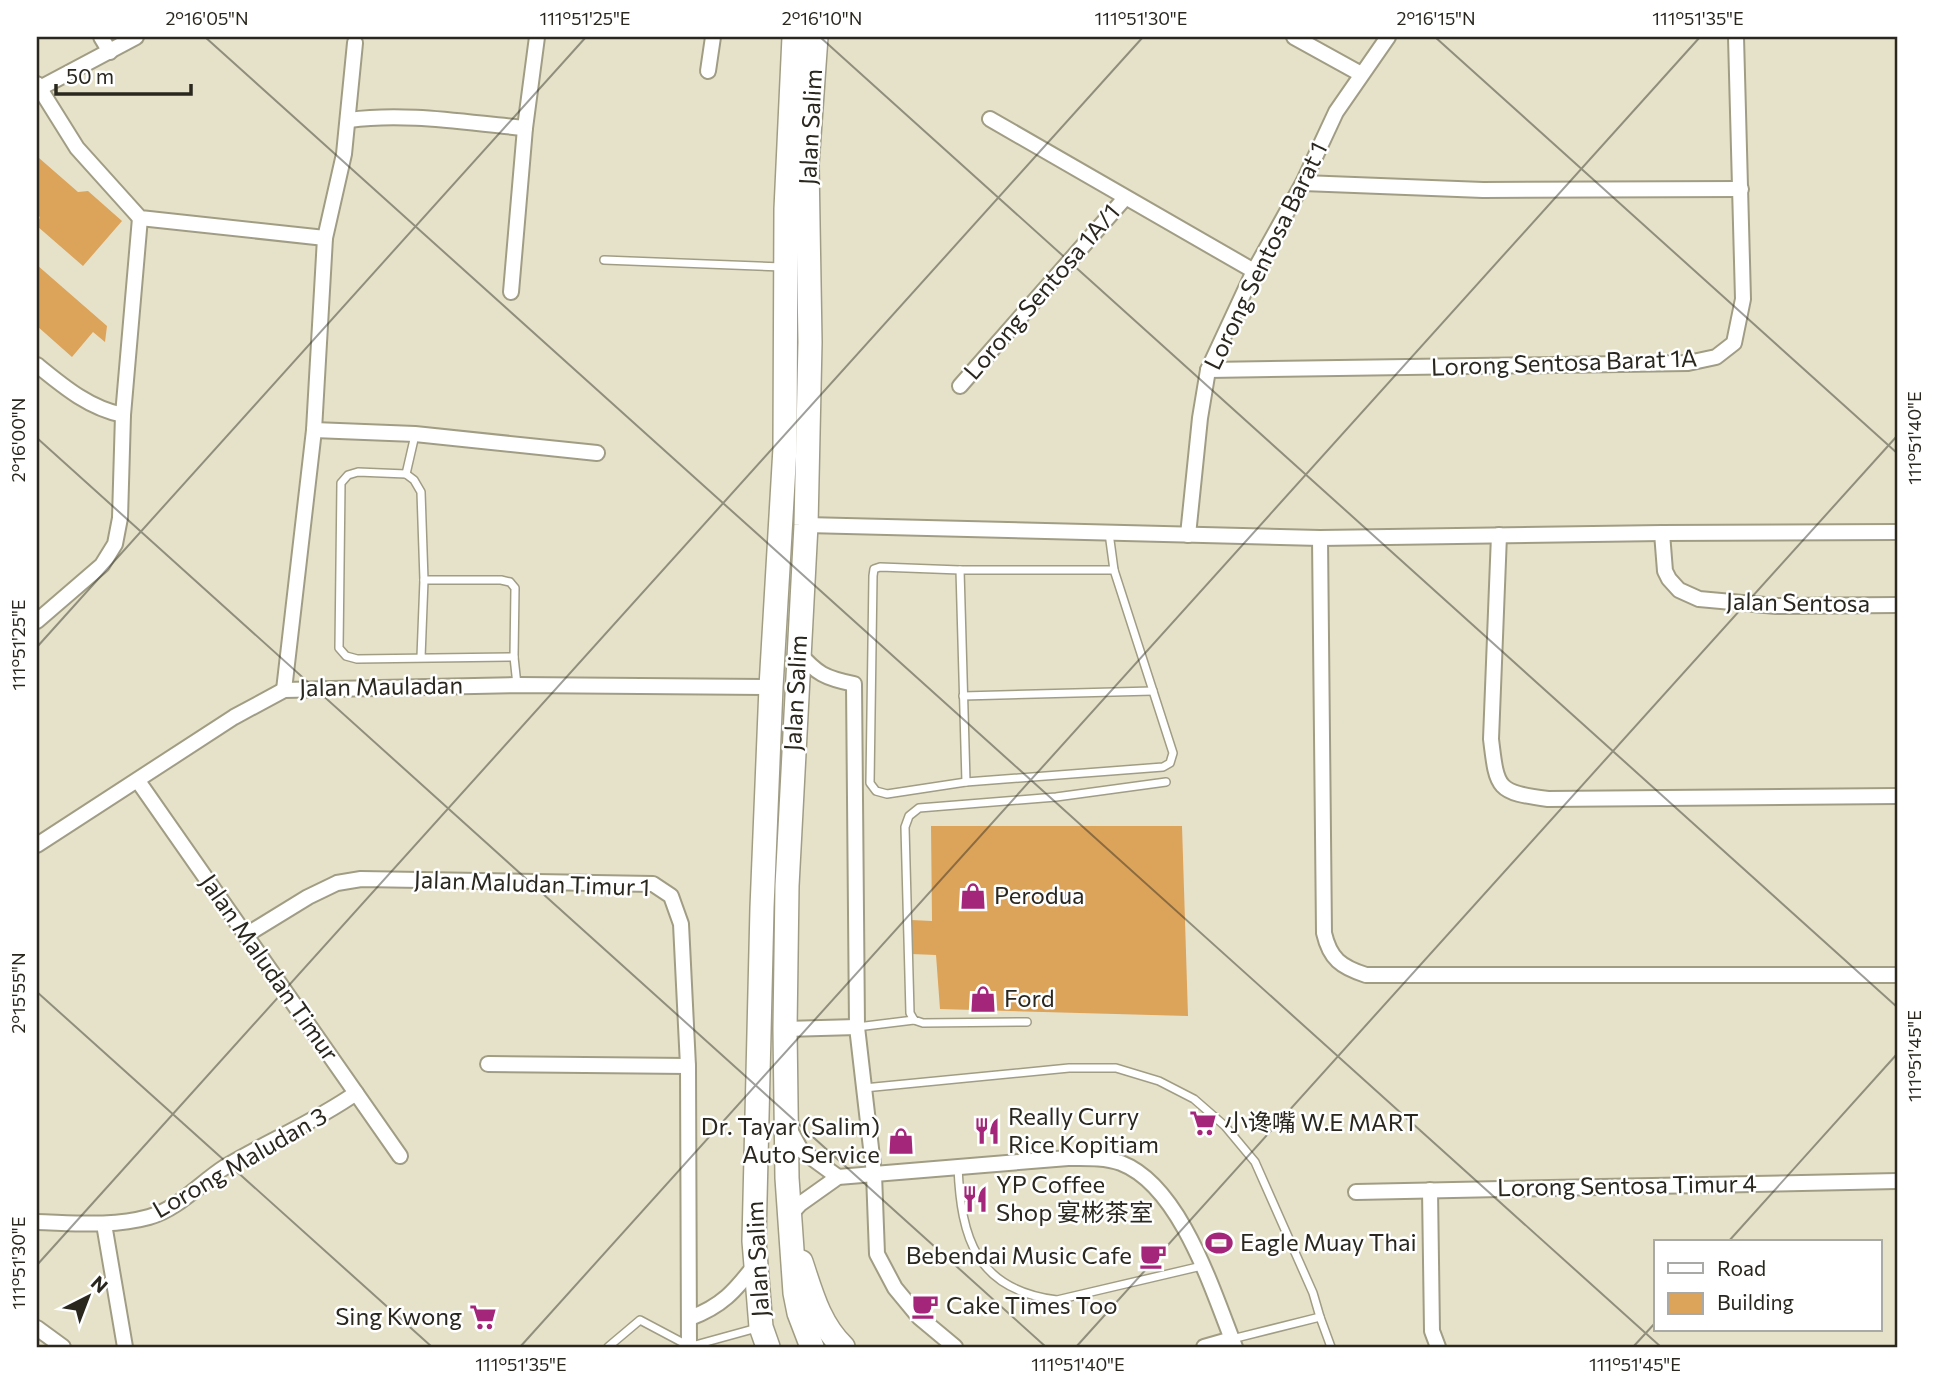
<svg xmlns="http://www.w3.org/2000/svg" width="1934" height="1384" font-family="Commissioner,'Noto Sans SC',sans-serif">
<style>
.building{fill:#dca35a}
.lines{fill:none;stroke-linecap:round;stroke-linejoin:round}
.service-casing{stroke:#a19d85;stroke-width:10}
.minor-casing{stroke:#a19d85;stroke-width:18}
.primary-casing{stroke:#a19d85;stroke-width:26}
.service{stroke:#fff;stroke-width:7}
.minor{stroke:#fff;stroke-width:14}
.primary{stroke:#fff;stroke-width:23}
.ticks{fill:none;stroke:#29271e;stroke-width:2;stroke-opacity:0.45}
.labels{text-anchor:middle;stroke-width:5;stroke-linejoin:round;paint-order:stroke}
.street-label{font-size:24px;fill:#29271e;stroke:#fff}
.poi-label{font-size:24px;fill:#29271e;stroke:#fff;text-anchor:start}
.neatline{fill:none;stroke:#29271e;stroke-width:2.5}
.ticks-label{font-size:18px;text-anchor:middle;fill:#29271e}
</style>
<rect width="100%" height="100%" fill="#e6e2c9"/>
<g class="building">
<path d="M39,158L78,192L88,191L122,221L83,266L37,226L40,217L37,215V160Z"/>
<path d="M37,265L107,326L105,342L93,332L72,357L37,326Z"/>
<path d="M931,826H1182L1188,1016L940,1009L936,955L911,954V920L932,921Z"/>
</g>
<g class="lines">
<defs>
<g id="service">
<path d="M604,260L782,267"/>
<path d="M406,474L415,435"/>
<path d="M1109,533L1114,570"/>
<path d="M880,567L960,570H1114L1173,753L1170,763L1163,767L966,782L887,794L876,791L870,783L873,576L874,569Z"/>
<path d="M960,570L966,782"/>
<path d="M424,580H501L510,582L515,588L514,657L517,685"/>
<path d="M421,657L424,580L421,492L414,480L406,474L358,472L348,475L341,483L339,648L346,656L357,659L514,657"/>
<path d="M963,696L1153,691"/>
<path d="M1027,1022L923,1023L914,1020L910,1013L905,827L909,816L919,808L1056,797L1166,782"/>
<path d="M857,1027L914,1020"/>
<path d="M864,1088L1069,1068H1116L1159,1081L1194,1099L1225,1126L1255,1162L1313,1293L1320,1317L1232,1339"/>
<path d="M958,1167C961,1238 976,1290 1057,1300L1202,1266"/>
<path d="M1320,1317L1331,1347"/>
<path d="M608,1347L640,1320L689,1346"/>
<path d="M688,1347L757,1328"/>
</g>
<g id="minor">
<path d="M101,37L110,52"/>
<path d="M1294,37L1361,74"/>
<path d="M708,71L713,37"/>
<path d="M37,84L77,148L140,218L325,238"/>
<path d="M40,88L136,37"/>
<path d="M990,119L1254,271"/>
<path d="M349,120C407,112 467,123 525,128"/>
<path d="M1303,183L1483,190L1741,189"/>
<path d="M511,292L525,128L537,37"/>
<path d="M37,365C64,387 89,408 123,415"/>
<path d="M1208,370L1688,363L1716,357L1734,343L1743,299L1736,37"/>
<path d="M960,386L1125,198"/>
<path d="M314,430L415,434L597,453"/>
<path d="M806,525L1320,538L1662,533L1897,532"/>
<path d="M1662,533L1665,571L1669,579L1679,590L1699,599L1776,606L1897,605"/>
<path d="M1188,535L1200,418L1208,370L1254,271L1303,183L1336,112L1388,37"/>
<path d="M1499,535L1491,739C1497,790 1497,792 1548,799L1897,796"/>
<path d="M1320,538L1324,933C1330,959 1341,967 1366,975H1897"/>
<path d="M37,621L102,565L115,544L120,518L123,415L140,218"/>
<path d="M798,652C817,674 825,678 854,684L857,1027L874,1174L877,1254L895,1288L919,1317L955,1347"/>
<path d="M284,690L314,430L325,238L344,154L355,43"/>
<path d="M138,781L400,1156"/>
<path d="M37,845L234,717L284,690L517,685L771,687"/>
<path d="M246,935L308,897L337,883L361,879L653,884L671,896L681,924L688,1066L689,1347"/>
<path d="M785,1029L857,1027"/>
<path d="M488,1064L688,1066"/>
<path d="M790,1130L801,1150L838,1177"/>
<path d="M1430,1190L1432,1331L1438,1347"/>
<path d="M1356,1192L1897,1181"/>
<path d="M789,1216L800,1204L838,1177L1068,1158C1086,1158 1104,1157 1121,1163C1181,1186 1213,1292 1235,1347"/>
<path d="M37,1222C74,1223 113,1227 149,1217C178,1209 200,1183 225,1167C268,1141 315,1122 356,1093"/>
<path d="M104,1224L125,1347"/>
<path d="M690,1318C722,1306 735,1291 755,1265"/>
<path d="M37,1328L63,1347"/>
<path d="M1204,1347L1232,1339"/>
</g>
<g id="primary">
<path d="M801,1262C811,1292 819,1324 843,1347"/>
<path d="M768,1347L761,1327L754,1241L762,908L771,687L785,448L786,209L794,37"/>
<path d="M812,1347L799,1313L795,1293L787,1178L785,1029L787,886L806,525L810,342L807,164L816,37"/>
</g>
</defs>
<use href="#service" class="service-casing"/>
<use href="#minor" class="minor-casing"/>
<use href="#primary" class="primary-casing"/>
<use href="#service" class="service"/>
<use href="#minor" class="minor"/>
<use href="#primary" class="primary"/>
</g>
<path class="ticks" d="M205,37L1661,1347M820,37L1897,1007M1435,37L1897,453M37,438L1046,1347M37,647L586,37M37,992L432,1347M1728,1242L1897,1054M37,1265L1143,37M520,1347L1700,37M1076,1347L1897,436M1633,1347L1656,1322"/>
<defs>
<symbol id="shop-bare" viewBox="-9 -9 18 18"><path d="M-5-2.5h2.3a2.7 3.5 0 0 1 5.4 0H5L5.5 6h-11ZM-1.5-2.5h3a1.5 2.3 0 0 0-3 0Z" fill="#a3267a" stroke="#fff" stroke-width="2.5" paint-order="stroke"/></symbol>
<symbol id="supermarket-bare" viewBox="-9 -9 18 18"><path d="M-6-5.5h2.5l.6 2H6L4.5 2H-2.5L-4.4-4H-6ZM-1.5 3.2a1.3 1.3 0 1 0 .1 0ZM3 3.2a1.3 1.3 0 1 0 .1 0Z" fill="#a3267a" stroke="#fff" stroke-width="2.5" paint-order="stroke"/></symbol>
<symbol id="restaurant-bare" viewBox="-9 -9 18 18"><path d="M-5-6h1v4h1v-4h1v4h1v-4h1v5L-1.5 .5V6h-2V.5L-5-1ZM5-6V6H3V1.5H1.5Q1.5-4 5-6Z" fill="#a3267a" stroke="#fff" stroke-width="2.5" paint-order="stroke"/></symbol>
<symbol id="stadium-bare" viewBox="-9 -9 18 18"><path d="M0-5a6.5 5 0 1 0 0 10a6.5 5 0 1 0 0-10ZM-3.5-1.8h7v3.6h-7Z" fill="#a3267a" stroke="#fff" stroke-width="2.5" paint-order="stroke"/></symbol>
<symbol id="cafe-bare" viewBox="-9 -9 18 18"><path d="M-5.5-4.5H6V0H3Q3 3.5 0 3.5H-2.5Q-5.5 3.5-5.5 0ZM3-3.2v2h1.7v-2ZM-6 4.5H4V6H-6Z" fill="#a3267a" stroke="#fff" stroke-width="2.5" paint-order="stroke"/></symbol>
</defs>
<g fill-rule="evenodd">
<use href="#shop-bare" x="954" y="877" width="38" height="38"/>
<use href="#shop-bare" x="964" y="980" width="38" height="38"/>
<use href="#supermarket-bare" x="1184" y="1104" width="38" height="38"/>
<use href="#restaurant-bare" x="968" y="1112" width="38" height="38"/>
<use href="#shop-bare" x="882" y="1122" width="38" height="38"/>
<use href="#restaurant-bare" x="956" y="1180" width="38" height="38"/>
<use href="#stadium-bare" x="1200" y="1224" width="38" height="38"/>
<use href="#cafe-bare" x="1134" y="1237" width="38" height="38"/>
<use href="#cafe-bare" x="906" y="1287" width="38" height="38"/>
<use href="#supermarket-bare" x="464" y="1298" width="38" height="38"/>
</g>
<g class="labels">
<g class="street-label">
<text transform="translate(811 127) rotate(-87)" y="8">Jalan Salim</text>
<text transform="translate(1266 256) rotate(-64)" y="8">Lorong Sentosa Barat 1</text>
<text transform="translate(1042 292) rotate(-49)" y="8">Lorong Sentosa 1A/1</text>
<text transform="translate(1564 363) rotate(-2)" y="8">Lorong Sentosa Barat 1A</text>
<text transform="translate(1798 603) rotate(1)" y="8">Jalan Sentosa</text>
<text transform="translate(381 687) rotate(-1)" y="8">Jalan Mauladan</text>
<text transform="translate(796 693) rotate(-87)" y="8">Jalan Salim</text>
<text transform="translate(532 884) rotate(2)" y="8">Jalan Maludan Timur 1</text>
<text transform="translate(269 968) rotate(55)" y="8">Jalan Maludan Timur</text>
<text transform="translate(240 1163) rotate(-30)" y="8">Lorong Maludan 3</text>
<text transform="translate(1627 1186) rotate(-1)" y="8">Lorong Sentosa Timur 4</text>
<text transform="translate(758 1259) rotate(-93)" y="8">Jalan Salim</text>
</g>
<g class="poi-label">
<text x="994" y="904">Perodua</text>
<text x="1004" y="1007">Ford</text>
<text x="1008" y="1125">Really Curry<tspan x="1008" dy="28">Rice Kopitiam</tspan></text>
<text x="1224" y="1131">小谗嘴 W.E MART</text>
<text x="880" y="1135" text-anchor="end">Dr. Tayar (Salim)<tspan x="880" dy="28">Auto Service</tspan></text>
<text x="996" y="1193">YP Coffee<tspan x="996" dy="28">Shop 宴彬茶室</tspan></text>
<text x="1240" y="1251">Eagle Muay Thai</text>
<text x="1132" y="1264" text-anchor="end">Bebendai Music Cafe</text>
<text x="946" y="1314">Cake Times Too</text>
<text x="462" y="1325" text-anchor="end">Sing Kwong</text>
</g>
</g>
<rect width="1934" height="1384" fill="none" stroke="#ffffff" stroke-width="77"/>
<rect x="1654" y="1240" width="228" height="91" fill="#ffffff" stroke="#a9a9a5" stroke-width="2"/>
<rect x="1668" y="1263" width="35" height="10" fill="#ffffff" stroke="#a9a9a5" stroke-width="2"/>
<text x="1717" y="1276" font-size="21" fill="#29271e">Road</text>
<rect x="1668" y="1293" width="35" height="21" fill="#dca35a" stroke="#a9a9a5" stroke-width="2"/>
<text x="1717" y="1310" font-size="21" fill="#29271e">Building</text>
<g transform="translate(88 1297) rotate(42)" stroke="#ffffff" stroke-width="5" paint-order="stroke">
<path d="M0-5L12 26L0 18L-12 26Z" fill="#29271e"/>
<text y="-10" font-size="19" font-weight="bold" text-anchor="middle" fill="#29271e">N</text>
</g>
<path d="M56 84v10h135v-10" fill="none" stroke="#29271e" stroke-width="3.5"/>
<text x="66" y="84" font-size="21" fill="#29271e" stroke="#ffffff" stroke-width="5" paint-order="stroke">50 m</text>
<rect x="38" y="38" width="1858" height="1308" class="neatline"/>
<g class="ticks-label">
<text x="207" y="25">2°16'05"N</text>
<text x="585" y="25">111°51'25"E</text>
<text x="822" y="25">2°16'10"N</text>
<text x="1141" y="25">111°51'30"E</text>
<text x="1436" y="25">2°16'15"N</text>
<text x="1698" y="25">111°51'35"E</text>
<text transform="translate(1915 438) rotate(-90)" y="6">111°51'40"E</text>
<text transform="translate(19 440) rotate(-90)" y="6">2°16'00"N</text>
<text transform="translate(19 645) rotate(-90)" y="6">111°51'25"E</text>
<text transform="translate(19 993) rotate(-90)" y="6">2°15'55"N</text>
<text transform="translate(1915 1056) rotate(-90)" y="6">111°51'45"E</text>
<text transform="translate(19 1263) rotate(-90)" y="6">111°51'30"E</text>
<text x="521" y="1371">111°51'35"E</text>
<text x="1078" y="1371">111°51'40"E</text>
<text x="1635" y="1371">111°51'45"E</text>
</g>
</svg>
